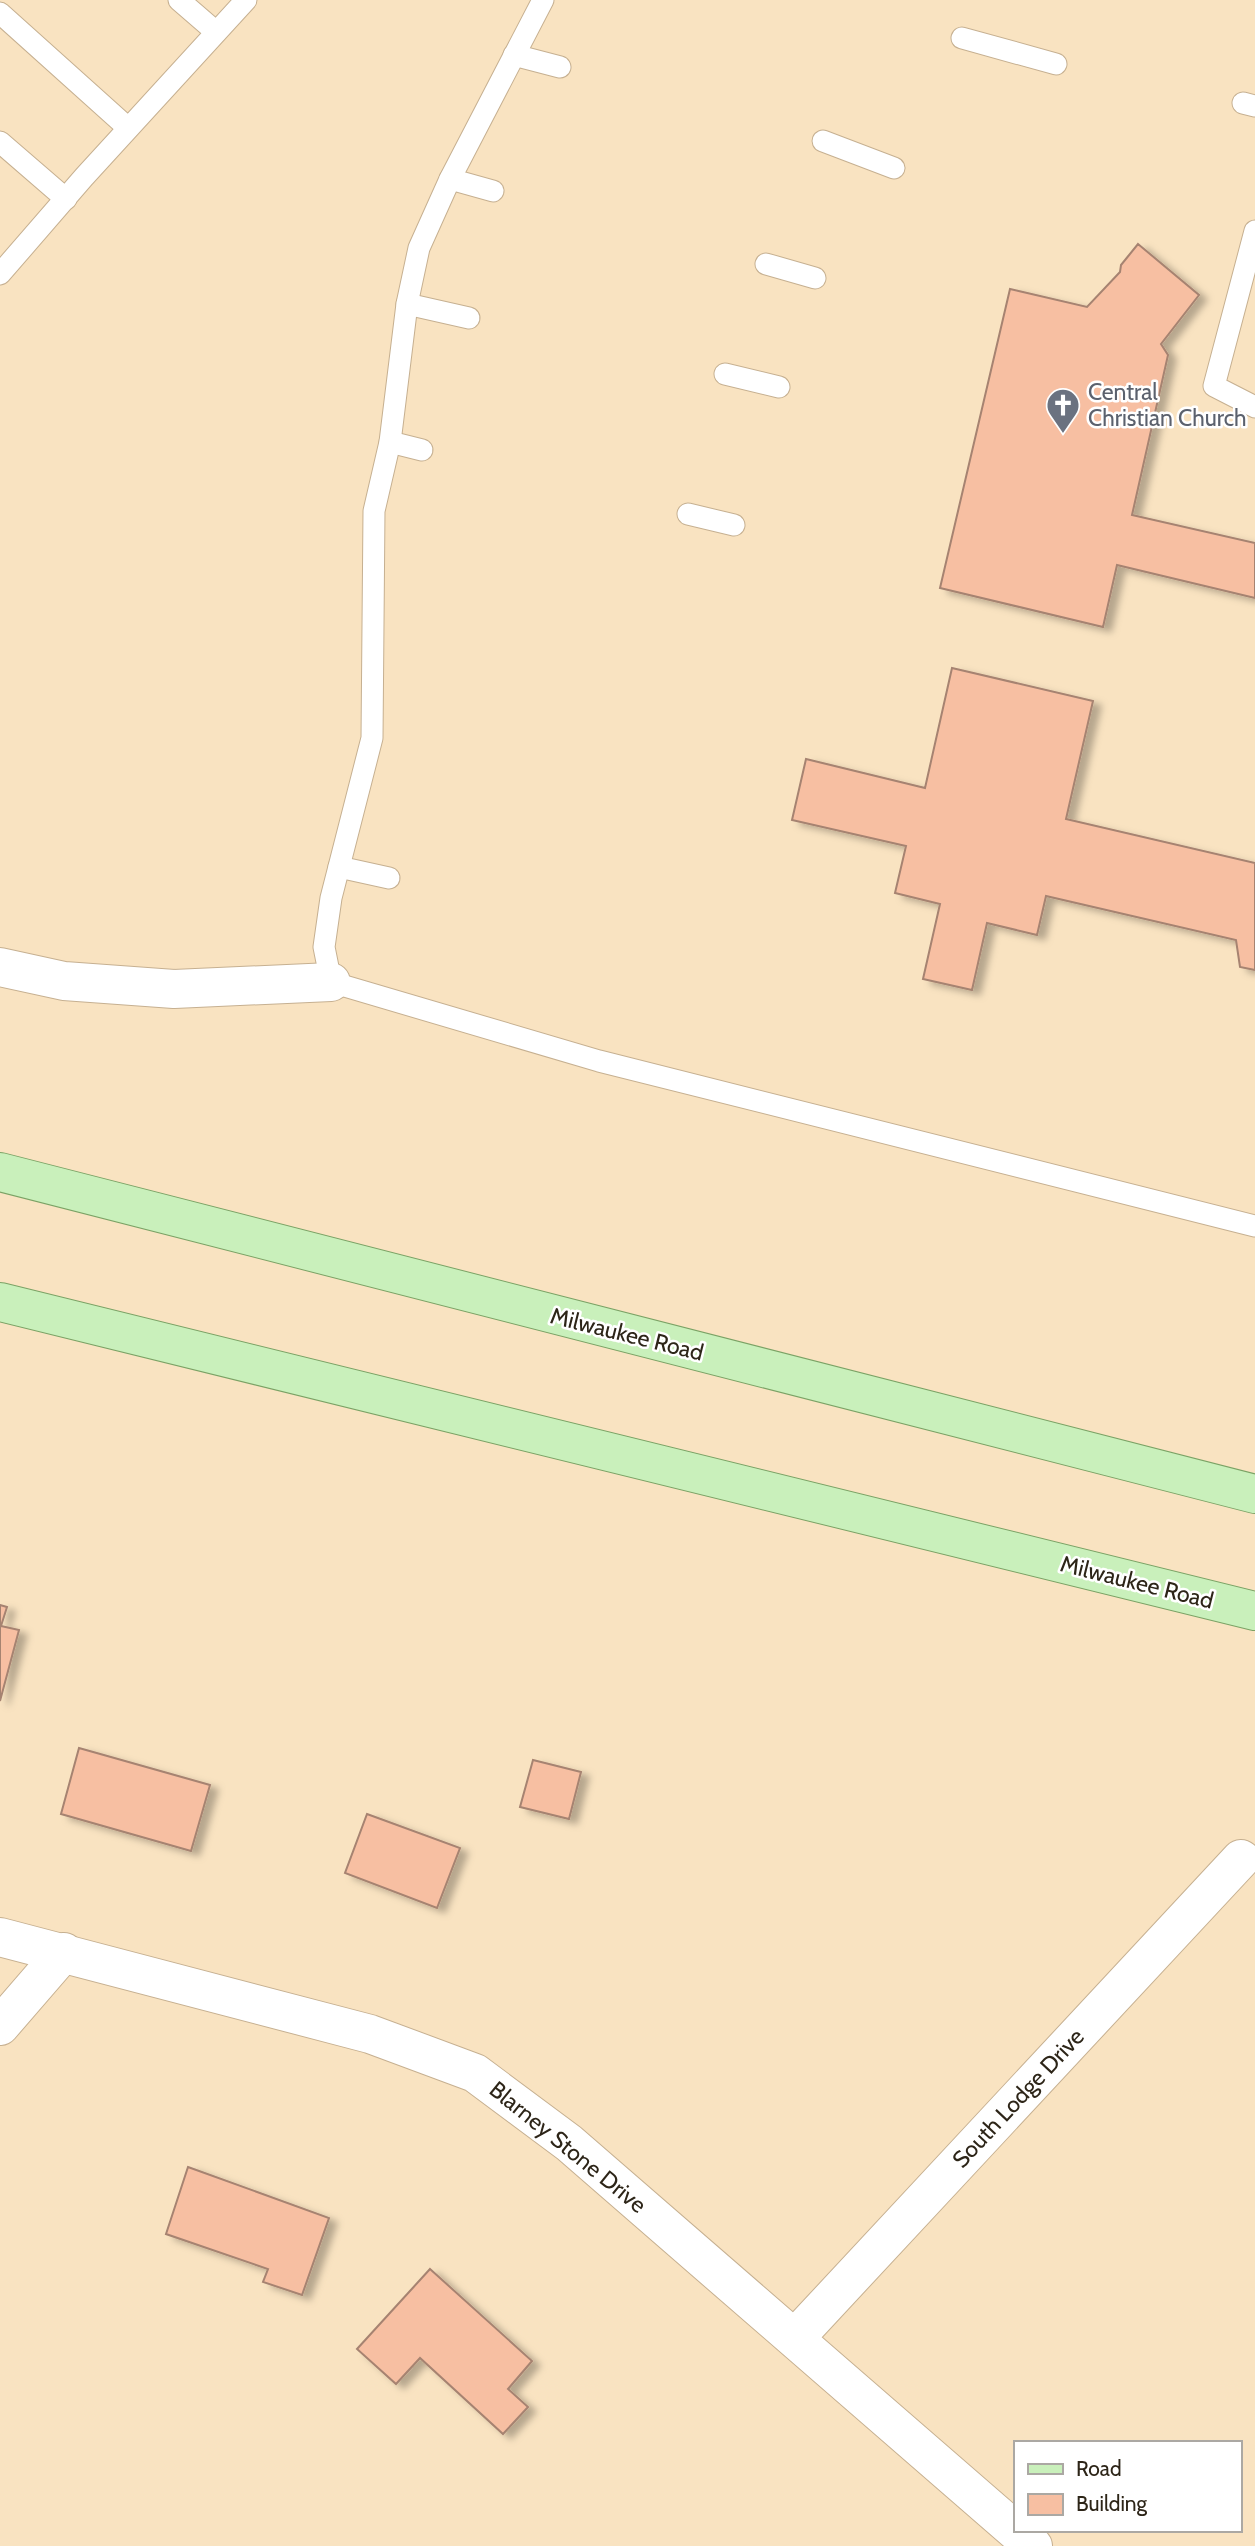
<svg xmlns="http://www.w3.org/2000/svg" width="1255" height="2546" font-family="Cabin,sans-serif">
<style>
.building{fill:#f7bfa2;stroke:#a68371;stroke-width:2;filter:url(#shadow)}
.lines{fill:none;stroke-linecap:round;stroke-linejoin:round}
.service-casing{stroke:#c6b091;stroke-width:23}
.minor-casing{stroke:#c6b091;stroke-width:40}
.primary-casing{stroke:#7ba265;stroke-width:40}
.service{stroke:#fff;stroke-width:21}
.minor{stroke:#fff;stroke-width:38}
.primary{stroke:#c9f0bb;stroke-width:38}
.labels{text-anchor:middle;stroke-width:5;stroke-linejoin:round;paint-order:stroke}
.worship-label{font-size:23px;fill:#5b616d;stroke:#fff;text-anchor:start}
.street-label{font-size:23px;fill:#2d2518;stroke:#fff}
</style>
<defs>
<filter id="shadow"><feDropShadow dx="8" dy="4.5" stdDeviation="3.5" flood-color="#0004"/></filter>
</defs>
<rect width="100%" height="100%" fill="#f9e3c1"/>
<g class="building">
<path d="M1138,244L1199,295L1161,344L1168,355L1132,515L1255,543V598L1117,565L1103,627L940,588L1010,289L1087,307L1120,272L1121,265Z"/>
<path d="M952,668L1093,701L1066,819L1255,863V970L1240,967L1236,940L1046,896L1037,935L987,923L972,990L923,979L940,904L895,893L906,846L792,820L806,759L925,788Z"/>
<path d="M0,1605L7,1607L1,1626L19,1630L0,1701Z"/>
<path d="M79,1748L210,1785L191,1851L61,1814Z"/>
<path d="M533,1760L581,1772L569,1819L520,1807Z"/>
<path d="M367,1814L460,1848L437,1908L345,1873Z"/>
<path d="M188,2167L329,2218L302,2295L263,2282L268,2269L166,2234Z"/>
<path d="M430,2269L532,2361L508,2389L528,2407L503,2434L420,2358L396,2384L357,2349Z"/>
</g>
<g class="lines">
<defs>
<g id="service">
<path d="M179,0L216,32"/>
<path d="M543,0L450,179L419,248L407,304L390,442L374,511L372,738L331,898L324,947L331,982L599,1061L1255,1226"/>
<path d="M0,13L128,128"/>
<path d="M962,38L1056,64"/>
<path d="M514,55L560,67"/>
<path d="M1243,103L1255,106"/>
<path d="M823,141L894,168"/>
<path d="M0,142L66,199"/>
<path d="M450,179L493,191"/>
<path d="M1255,231L1214,386L1255,407"/>
<path d="M766,264L815,278"/>
<path d="M0,274L84,177L246,0"/>
<path d="M407,304L469,318"/>
<path d="M725,374L779,387"/>
<path d="M390,442L422,450"/>
<path d="M688,514L734,525"/>
<path d="M339,867L389,878"/>
</g>
<g id="minor">
<path d="M0,967L64,981L174,989L331,982"/>
<path d="M0,1937L370,2034L475,2073L569,2143L1033,2546"/>
<path d="M0,2026L64,1952"/>
<path d="M795,2338L1241,1859"/>
</g>
<g id="primary">
<path d="M0,1172L1255,1494"/>
<path d="M0,1302L1255,1611"/>
</g>
</defs>
<use href="#service" class="service-casing"/>
<use href="#minor" class="minor-casing"/>
<use href="#primary" class="primary-casing"/>
<use href="#service" class="service"/>
<use href="#minor" class="minor"/>
<use href="#primary" class="primary"/>
</g>
<defs>
<symbol id="church-pin" viewBox="-11 -11 22 30"><path d="M0 17L-7.5 6A9.5 9.5 0 1 1 7.5 6Z" fill="#6b7280" stroke="#fff"/><path d="M-1.2-6h2.4v3.5h3.3v2.4h-3.3V6h-2.4V-.1h-3.3v-2.4h3.3Z" fill="#fff"/></symbol>
</defs>
<g fill-rule="evenodd">
<use href="#church-pin" x="1044" y="386" width="38" height="52"/>
</g>
<g class="labels">
<g class="worship-label">
<text x="1088" y="400">Central<tspan x="1088" dy="26">Christian Church</tspan></text>
</g>
<g class="street-label">
<text transform="translate(627 1334) rotate(14)" y="8">Milwaukee Road</text>
<text transform="translate(1137 1582) rotate(14)" y="8">Milwaukee Road</text>
<text transform="translate(1018 2098) rotate(-47)" y="8">South Lodge Drive</text>
<text transform="translate(568 2147) rotate(39)" y="8">Blarney Stone Drive</text>
</g>
</g>
<rect x="1014" y="2441" width="228" height="91" fill="#ffffff" stroke="#aba8a3" stroke-width="2"/>
<rect x="1028" y="2464" width="35" height="10" fill="#c9f0bb" stroke="#aba8a3" stroke-width="2"/>
<text x="1076" y="2476" font-size="21" fill="#2d2518">Road</text>
<rect x="1028" y="2494" width="35" height="21" fill="#f7bfa2" stroke="#aba8a3" stroke-width="2"/>
<text x="1076" y="2511" font-size="21" fill="#2d2518">Building</text>
</svg>
